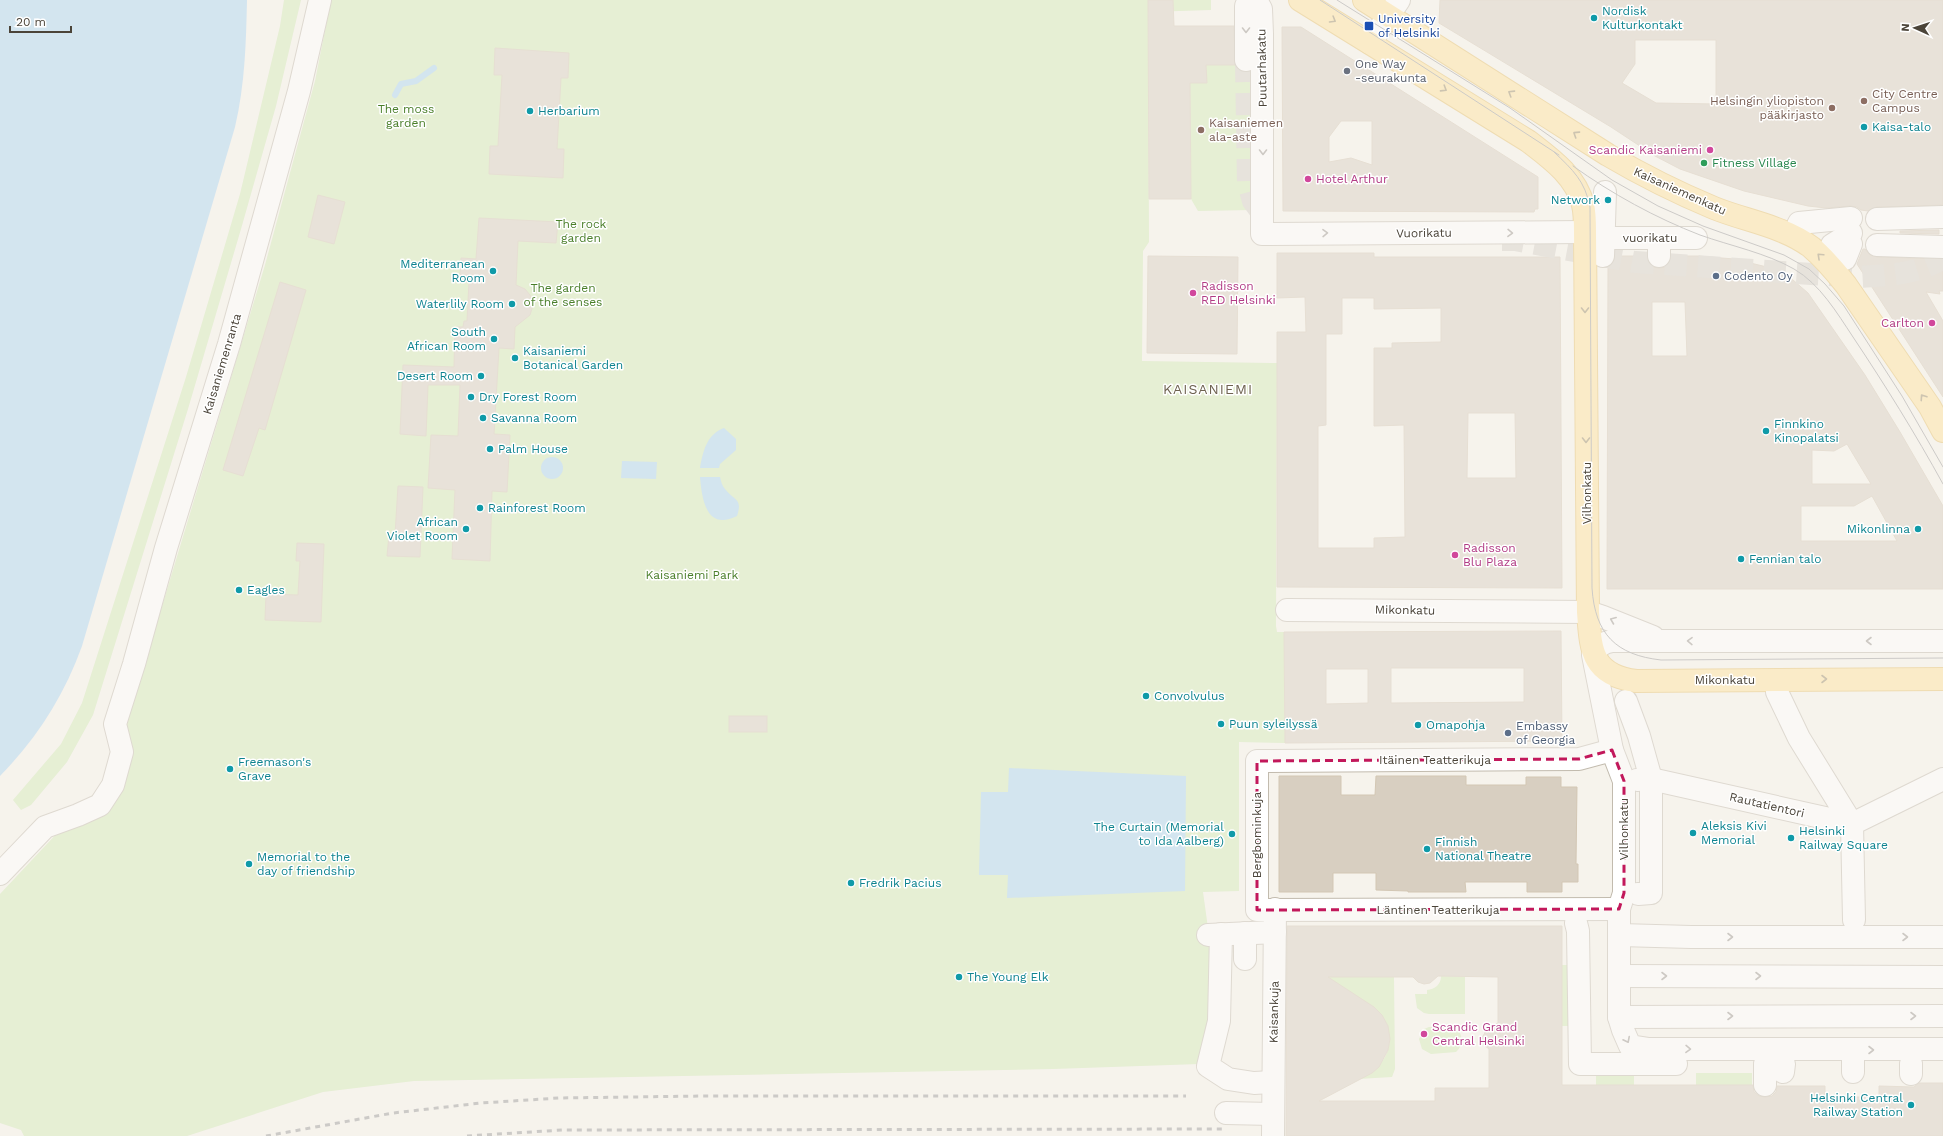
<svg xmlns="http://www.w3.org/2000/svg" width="1943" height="1136" font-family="'Work Sans',sans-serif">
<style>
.green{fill:#d2eab5}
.water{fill:#a9d4f2}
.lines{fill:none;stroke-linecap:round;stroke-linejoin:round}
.stream{stroke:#a9d4f2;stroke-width:6}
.building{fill:#d8cfc1;stroke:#d3c7b4;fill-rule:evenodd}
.minor-tunnel{stroke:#d4d0c8;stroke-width:22;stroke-dasharray:22 11;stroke-linecap:butt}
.minor-casing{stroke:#c2bbae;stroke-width:24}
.major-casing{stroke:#e6c16a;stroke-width:24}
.minor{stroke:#fff;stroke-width:22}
.major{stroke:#ffe39c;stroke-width:22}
.tram{stroke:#9a9a9a;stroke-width:1}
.rail{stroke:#9a9a9a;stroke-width:3;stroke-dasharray:5 5;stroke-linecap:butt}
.oneway{stroke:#9c8c66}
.oneway2{stroke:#9c9892}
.marked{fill:none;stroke:#c2185b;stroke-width:3;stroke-dasharray:8 5;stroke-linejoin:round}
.culture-dot{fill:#0f9aa8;stroke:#fff;stroke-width:1.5}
.transit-dot{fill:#1a4fb4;stroke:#fff;stroke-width:1.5}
.worship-dot{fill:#6b7280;stroke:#fff;stroke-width:1.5}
.education-dot{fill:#8d6e63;stroke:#fff;stroke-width:1.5}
.hotel-dot{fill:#d1479c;stroke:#fff;stroke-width:1.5}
.leisure-dot{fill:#2e9e5b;stroke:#fff;stroke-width:1.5}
.service-dot{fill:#5c6f8a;stroke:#fff;stroke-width:1.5}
.labels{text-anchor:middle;stroke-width:3;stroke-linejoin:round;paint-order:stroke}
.culture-label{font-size:12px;fill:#0d838f;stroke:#fff;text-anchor:start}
.transit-label{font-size:12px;fill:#164399;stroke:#fff;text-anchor:start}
.worship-label{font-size:12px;fill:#5b616d;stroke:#fff;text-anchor:start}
.street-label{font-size:12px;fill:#4b4439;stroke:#fff}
.education-label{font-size:12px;fill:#785e54;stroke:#fff;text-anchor:start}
.park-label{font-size:12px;fill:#4a7f2a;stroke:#fff}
.hotel-label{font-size:12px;fill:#b23c85;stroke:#fff;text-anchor:start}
.leisure-label{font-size:12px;fill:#27864d;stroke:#fff;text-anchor:start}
.service-label{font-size:12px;fill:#4e5e75;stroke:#fff;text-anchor:start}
.quarter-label{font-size:14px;letter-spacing:1px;fill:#6e6250;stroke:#fff}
</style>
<rect width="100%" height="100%" fill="#f6f3ec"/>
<g class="green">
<path d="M284,0H301L276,106L241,229L188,409L93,715L67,762L31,805L21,810L13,800L61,744L82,703L186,377L240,194L280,26Z"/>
<path d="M331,0H1211V10L1148,12L1149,242L1143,251L1142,361L1277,363L1276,626L1277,632H1284L1285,743L1239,742V891L1203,892L1212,957L1214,990L1199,1064L1053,1069L414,1081L323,1092L187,1136H24L21,1130L0,1123V894L92,796L106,777L118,752L265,265L315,81Z"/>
<path d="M1252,60V210L1198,211L1191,199L1190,83L1206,82V65H1238Z"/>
<path d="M1562,965H1576L1575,1026H1562Z"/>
<path d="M1441,976L1465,977V1014H1429L1424,1013L1417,1008L1415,994H1427V990C1435,989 1441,985 1441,976Z"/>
<path d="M1324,977H1394L1395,1069L1392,1077L1358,1079C1378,1067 1387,1063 1390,1039Z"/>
<path d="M1450,1026L1459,1031C1463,1039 1463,1045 1456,1052L1431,1054L1422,1049L1419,1039L1424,1029L1429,1027Z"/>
<rect x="1596" y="1073" width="38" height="12"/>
<rect x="1696" y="1073" width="56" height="12"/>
</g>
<g class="water">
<path d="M0,0H247C246,43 245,84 235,127L82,646C64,696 37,738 0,776Z"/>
<path d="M724,428L736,439V450L720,464L719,468H700C703,451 707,434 724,428Z"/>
<circle cx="552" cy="468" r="11"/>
<path d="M622,461L657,462L656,479L621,478Z"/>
<path d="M700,477H720C721,481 722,486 725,489C734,501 743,498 737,516C707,531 702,501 700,477Z"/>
<path d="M1009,768L1186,776L1185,891L1007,898L1008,875H979L981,792H1008Z"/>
</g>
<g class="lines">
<path class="stream" d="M395,95L401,84L416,81L434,68"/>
</g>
<g class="building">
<path d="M1148,0H1173L1174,26H1234L1235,65H1206L1207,83H1190L1191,199H1149Z"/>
<path d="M1440,0H1943V205L1877,207L1868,211L1861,210L1857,207L1850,206L1826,208L1808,206L1744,191L1680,169L1655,156L1611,127L1439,23ZM1635,40H1716V104L1656,103L1622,83L1635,64Z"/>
<path d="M1282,27H1301L1538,177V209H1535L1534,212L1283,211ZM1341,121H1372V165L1351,158L1329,162V137Z"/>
<path d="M495,48L569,53L568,78H561L557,149H564L563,178L489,174L490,146H498L502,75H494Z"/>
<path d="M318,195L345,202L334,244L308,237Z"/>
<path d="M479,218L558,222L556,243L518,241L516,285L525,289L530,295L533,305L530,315L515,327L514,349L499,348L494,434L510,435L507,492L492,491L490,561L452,559L455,490L428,488L431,435L458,436L460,385H428L426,436L400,434L403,365L454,367L455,327H463L464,321H467L469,282H465L466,275H460L461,258L476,259Z"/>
<path d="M1939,230V234L1900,233V231Z"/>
<path d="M1863,249H1865L1870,255L1877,257L1943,259V291H1939L1940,294L1926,292L1943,321V397L1857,264Z"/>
<path d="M1277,253H1374V257H1560L1562,588L1277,587V332H1306L1305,297L1277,298ZM1342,298H1374V309L1441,308V342L1392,343V348H1374V426L1404,425L1405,537L1374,538V548H1318V426L1326,425V334H1342ZM1468,413H1515L1516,478H1467Z"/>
<path d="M1148,256L1238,257L1237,354L1147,353Z"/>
<path d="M1615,256H1647L1648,263L1653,267L1659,268L1666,267L1670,262L1672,256H1698L1734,259L1771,268L1793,280L1808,293L1865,375L1900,432L1943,506V589H1607L1608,267L1613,263ZM1652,302H1685L1687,356H1652ZM1847,444L1871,484H1812V450L1834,451ZM1872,496L1897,541H1801V506H1854Z"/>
<path d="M280,282L306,290L265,430L259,428L243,476L223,470Z"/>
<path d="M398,486L423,487L420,557L387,556L389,535H395Z"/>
<path d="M297,543L324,544L321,622L265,620L266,594L298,595L300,561H296Z"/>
<path d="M1561,631L1562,741L1285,743L1284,632ZM1391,668H1524V702L1391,703ZM1326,669H1368V703L1326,704Z"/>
<rect x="729" y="716" width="38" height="16"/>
<path d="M1279,776H1341V795H1375L1376,776H1466V785H1526V777H1561V787H1577L1576,864H1578V882H1562V892H1527V882H1465L1466,892H1408V891L1376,890V873H1333V892H1279Z"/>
<path d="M1287,926H1562V1085H1753L1754,1092L1759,1096L1765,1097L1772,1096L1776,1092L1777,1086H1825V1097H1879V1086L1914,1087L1919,1083H1943V1136H1286ZM1438,976L1498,977V1023L1487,1029L1482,1038L1484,1045L1489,1049V1088H1435V1101H1319L1372,1073L1379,1067L1388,1050L1390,1039L1388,1026L1382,1015L1374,1007L1328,977H1413L1418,982L1424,984L1430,983Z"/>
</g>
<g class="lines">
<g class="minor-tunnel">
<path d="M1246,60L1248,183L1253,201L1265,217"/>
<path d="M1502,240H1515L1635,262L1857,277C1888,275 1917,275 1943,258"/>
</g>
<defs>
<g id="minor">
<path d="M1256,0L1261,9L1262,34V234L1585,232"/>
<path d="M1370,43L1399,0"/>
<path d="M1246,60V6L1249,0"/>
<path d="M1877,219L1943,217"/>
<path d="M1798,225L1799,223L1851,218"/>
<path d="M1604,238H1696"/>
<path d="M1832,245L1851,233"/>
<path d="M1877,245L1943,247"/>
<path d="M1603,256L1605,192"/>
<path d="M1659,256V238"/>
<path d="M1845,259L1851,244"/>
<path d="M1287,610L1588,612L1603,617L1653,637"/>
<path d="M1943,641H1612C1602,643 1598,646 1593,655L1612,750L1624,781V893L1619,909V1017L1623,1030L1630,1046L1649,1049H1943"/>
<path d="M1626,701L1639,736L1651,779V893L1638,894"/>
<path d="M1612,750L1579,759L1257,761V910L1619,909"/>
<path d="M1637,780L1651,779L1852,824L1799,738L1777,692"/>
<path d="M0,874L45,827L78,815L100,805L113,785L122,752L115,724L134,664L166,548L229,344L299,91L320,0"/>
<path d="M1854,920L1852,824L1943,779"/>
<path d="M1576,923L1578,931L1580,1064H1676"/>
<path d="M1221,934L1219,1021L1208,1066L1228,1079L1254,1083L1273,1082"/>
<path d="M1208,935L1275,932"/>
<path d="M1620,935L1691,937H1943"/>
<path d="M1245,959V933"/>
<path d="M1619,976L1943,977"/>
<path d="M1619,1017L1943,1016"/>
<path d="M1853,1059V1072"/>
<path d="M1783,1072L1784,1064"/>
<path d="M1911,1074V1064"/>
<path d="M1765,1085V1064"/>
<path d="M1226,1113L1273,1114"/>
<path d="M1273,1136L1275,909"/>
</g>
<g id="major">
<path d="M1300,0L1528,141C1550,158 1576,176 1583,205C1585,213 1585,224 1585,232L1588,612C1591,650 1591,675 1636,681L1943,679"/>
<path d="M1364,0L1608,155C1642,175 1678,193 1714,208C1746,221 1783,226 1811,247C1824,258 1835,271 1846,285L1930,407L1943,431"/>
</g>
</defs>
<use href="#minor" class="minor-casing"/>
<use href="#major" class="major-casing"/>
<use href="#minor" class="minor"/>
<use href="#major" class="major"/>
<g class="tram">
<path d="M1320,0L1559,155"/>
<path d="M1337,0L1510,108L1612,180L1658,206L1703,226L1784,255L1809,269L1825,284L1844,306L1902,396L1943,467"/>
<path d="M1554,152C1573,170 1585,181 1590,207L1592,588C1595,634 1616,655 1661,660L1943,658"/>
<path d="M1573,166C1612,194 1656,218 1700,235C1731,246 1766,253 1794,269C1820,284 1837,313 1853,337C1885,385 1915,433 1943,484"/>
</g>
<g class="rail">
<path d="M266,1136L393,1113L481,1103L559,1098L703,1096H1186"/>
<path d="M467,1136L562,1130L1222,1129"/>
</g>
</g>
<defs><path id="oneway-chevron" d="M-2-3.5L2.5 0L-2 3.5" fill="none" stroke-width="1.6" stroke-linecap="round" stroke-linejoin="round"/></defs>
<g class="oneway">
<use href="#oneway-chevron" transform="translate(1333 20) rotate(31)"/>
<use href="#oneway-chevron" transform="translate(1444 89) rotate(32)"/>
<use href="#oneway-chevron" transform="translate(1511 93) rotate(-148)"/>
<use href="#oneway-chevron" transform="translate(1576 134) rotate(-147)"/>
<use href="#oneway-chevron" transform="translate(1820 256) rotate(-137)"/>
<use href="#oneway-chevron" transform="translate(1585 310) rotate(90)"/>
<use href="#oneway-chevron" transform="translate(1923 397) rotate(-124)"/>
<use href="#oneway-chevron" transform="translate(1586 440) rotate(90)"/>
<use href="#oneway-chevron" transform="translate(1824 679)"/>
</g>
<g class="oneway2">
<use href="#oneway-chevron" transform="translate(1246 30) rotate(90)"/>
<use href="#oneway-chevron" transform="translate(1263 152) rotate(90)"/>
<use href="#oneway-chevron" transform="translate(1325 233) rotate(-1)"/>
<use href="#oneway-chevron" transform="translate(1510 233) rotate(1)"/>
<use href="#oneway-chevron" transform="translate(1613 620) rotate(-158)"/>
<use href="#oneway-chevron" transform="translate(1690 641) rotate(-179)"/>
<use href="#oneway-chevron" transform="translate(1869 641) rotate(-180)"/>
<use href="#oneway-chevron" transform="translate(1730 937)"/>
<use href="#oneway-chevron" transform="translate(1905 937)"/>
<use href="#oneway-chevron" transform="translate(1664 976)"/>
<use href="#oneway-chevron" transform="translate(1758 976)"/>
<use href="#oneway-chevron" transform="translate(1730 1016)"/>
<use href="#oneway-chevron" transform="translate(1913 1016)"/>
<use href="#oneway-chevron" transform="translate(1627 1040) rotate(63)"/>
<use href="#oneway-chevron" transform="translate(1688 1049) rotate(1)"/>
<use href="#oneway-chevron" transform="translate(1871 1050)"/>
</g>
<path d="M0 0H1943V1136H0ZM1612,750L1624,781V893L1619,909L1257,910V761L1579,759Z" fill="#f6f3ec" fill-opacity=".55" fill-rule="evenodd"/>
<path class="marked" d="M1612,750L1624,781V893L1619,909L1257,910V761L1579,759Z"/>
<g class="culture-dot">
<circle cx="1594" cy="18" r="4"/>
<circle cx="530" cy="111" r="4"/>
<circle cx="1864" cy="127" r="4"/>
<circle cx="1608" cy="200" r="4"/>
<circle cx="493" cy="271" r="4"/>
<circle cx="512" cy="304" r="4"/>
<circle cx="494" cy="339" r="4"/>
<circle cx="515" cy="358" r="4"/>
<circle cx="481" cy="376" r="4"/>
<circle cx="471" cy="397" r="4"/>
<circle cx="483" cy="418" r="4"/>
<circle cx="1766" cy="431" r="4"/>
<circle cx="490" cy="449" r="4"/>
<circle cx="480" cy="508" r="4"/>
<circle cx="466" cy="529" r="4"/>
<circle cx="1918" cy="529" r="4"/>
<circle cx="1741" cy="559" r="4"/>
<circle cx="239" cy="590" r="4"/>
<circle cx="1146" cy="696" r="4"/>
<circle cx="1221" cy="724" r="4"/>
<circle cx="1418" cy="725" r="4"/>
<circle cx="230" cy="769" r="4"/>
<circle cx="1693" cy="833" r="4"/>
<circle cx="1232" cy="834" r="4"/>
<circle cx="1791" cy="838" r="4"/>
<circle cx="1427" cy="849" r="4"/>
<circle cx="249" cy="864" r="4"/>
<circle cx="851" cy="883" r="4"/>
<circle cx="959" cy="977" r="4"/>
<circle cx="1911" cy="1105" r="4"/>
</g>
<rect class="transit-dot" x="1364" y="21" width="10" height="10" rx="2"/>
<circle class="worship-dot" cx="1347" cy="71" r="4"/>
<g class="education-dot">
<circle cx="1864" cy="101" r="4"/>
<circle cx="1832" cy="108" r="4"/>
<circle cx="1201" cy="130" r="4"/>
</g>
<g class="hotel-dot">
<circle cx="1710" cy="150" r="4"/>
<circle cx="1308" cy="179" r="4"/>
<circle cx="1193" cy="293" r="4"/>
<circle cx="1932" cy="323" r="4"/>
<circle cx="1455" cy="555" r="4"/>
<circle cx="1424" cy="1034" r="4"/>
</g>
<circle class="leisure-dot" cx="1704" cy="163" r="4"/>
<g class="service-dot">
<circle cx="1716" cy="276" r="4"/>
<circle cx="1508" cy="733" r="4"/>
</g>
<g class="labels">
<g class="culture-label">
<text x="1602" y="15">Nordisk<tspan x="1602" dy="14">Kulturkontakt</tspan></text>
<text x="538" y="115">Herbarium</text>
<text x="1872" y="131">Kaisa-talo</text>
<text x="1600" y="204" text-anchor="end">Network</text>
<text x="485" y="268" text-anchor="end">Mediterranean<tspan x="485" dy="14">Room</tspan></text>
<text x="504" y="308" text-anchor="end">Waterlily Room</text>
<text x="486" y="336" text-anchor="end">South<tspan x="486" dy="14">African Room</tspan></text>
<text x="523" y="355">Kaisaniemi<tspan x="523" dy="14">Botanical Garden</tspan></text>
<text x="473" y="380" text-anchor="end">Desert Room</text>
<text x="479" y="401">Dry Forest Room</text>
<text x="491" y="422">Savanna Room</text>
<text x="1774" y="428">Finnkino<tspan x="1774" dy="14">Kinopalatsi</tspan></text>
<text x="498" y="453">Palm House</text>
<text x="488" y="512">Rainforest Room</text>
<text x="458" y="526" text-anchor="end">African<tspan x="458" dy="14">Violet Room</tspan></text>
<text x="1910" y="533" text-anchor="end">Mikonlinna</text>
<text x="1749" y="563">Fennian talo</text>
<text x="247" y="594">Eagles</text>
<text x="1154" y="700">Convolvulus</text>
<text x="1229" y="728">Puun syleilyssä</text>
<text x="1426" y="729">Omapohja</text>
<text x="238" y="766">Freemason's<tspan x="238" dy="14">Grave</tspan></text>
<text x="1701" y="830">Aleksis Kivi<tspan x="1701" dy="14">Memorial</tspan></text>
<text x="1224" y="831" text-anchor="end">The Curtain (Memorial<tspan x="1224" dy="14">to Ida Aalberg)</tspan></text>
<text x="1799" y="835">Helsinki<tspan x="1799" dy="14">Railway Square</tspan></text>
<text x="1435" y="846">Finnish<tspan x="1435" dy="14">National Theatre</tspan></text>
<text x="257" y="861">Memorial to the<tspan x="257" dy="14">day of friendship</tspan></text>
<text x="859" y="887">Fredrik Pacius</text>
<text x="967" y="981">The Young Elk</text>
<text x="1903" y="1102" text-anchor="end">Helsinki Central<tspan x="1903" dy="14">Railway Station</tspan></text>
</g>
<g class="transit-label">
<text x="1378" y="23">University<tspan x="1378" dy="14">of Helsinki</tspan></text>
</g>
<g class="worship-label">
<text x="1355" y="68">One Way<tspan x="1355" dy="14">-seurakunta</tspan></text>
</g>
<g class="street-label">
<text transform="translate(1262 68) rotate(-91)" y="4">Puutarhakatu</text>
<text transform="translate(1680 191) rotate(24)" y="4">Kaisaniemenkatu</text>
<text transform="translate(1424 233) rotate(-1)" y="4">Vuorikatu</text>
<text x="1650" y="242">vuorikatu</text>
<text transform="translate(222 364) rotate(-73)" y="4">Kaisaniemenranta</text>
<text transform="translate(1587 493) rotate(-90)" y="4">Vilhonkatu</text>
<text transform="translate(1405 610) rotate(1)" y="4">Mikonkatu</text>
<text x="1725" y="684">Mikonkatu</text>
<text x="1435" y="764">Itäinen Teatterikuja</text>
<text transform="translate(1767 805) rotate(13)" y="4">Rautatientori</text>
<text transform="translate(1624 829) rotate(-90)" y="4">Vilhonkatu</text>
<text transform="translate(1257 835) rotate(-90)" y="4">Bergbominkuja</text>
<text x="1438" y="914">Läntinen Teatterikuja</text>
<text transform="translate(1274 1012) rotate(-89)" y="4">Kaisankuja</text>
</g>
<g class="education-label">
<text x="1872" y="98">City Centre<tspan x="1872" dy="14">Campus</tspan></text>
<text x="1824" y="105" text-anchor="end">Helsingin yliopiston<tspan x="1824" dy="14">pääkirjasto</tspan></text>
<text x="1209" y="127">Kaisaniemen<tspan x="1209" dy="14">ala-aste</tspan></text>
</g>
<g class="park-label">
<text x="406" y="113">The moss<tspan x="406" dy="14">garden</tspan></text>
<text x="581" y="228">The rock<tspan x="581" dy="14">garden</tspan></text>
<text x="563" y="292">The garden<tspan x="563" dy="14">of the senses</tspan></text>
<text x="692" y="579">Kaisaniemi Park</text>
</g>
<g class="hotel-label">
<text x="1702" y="154" text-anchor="end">Scandic Kaisaniemi</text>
<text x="1316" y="183">Hotel Arthur</text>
<text x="1201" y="290">Radisson<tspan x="1201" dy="14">RED Helsinki</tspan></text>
<text x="1924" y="327" text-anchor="end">Carlton</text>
<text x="1463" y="552">Radisson<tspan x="1463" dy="14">Blu Plaza</tspan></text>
<text x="1432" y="1031">Scandic Grand<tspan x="1432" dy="14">Central Helsinki</tspan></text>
</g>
<g class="leisure-label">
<text x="1712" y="167">Fitness Village</text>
</g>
<g class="service-label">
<text x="1724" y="280">Codento Oy</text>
<text x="1516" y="730">Embassy<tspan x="1516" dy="14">of Georgia</tspan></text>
</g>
<g class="quarter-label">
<text x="1208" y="394">KAISANIEMI</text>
</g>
</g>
<g transform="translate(1915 28) rotate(273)" stroke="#ffffff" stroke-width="3" paint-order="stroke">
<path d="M0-3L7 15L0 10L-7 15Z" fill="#4b4439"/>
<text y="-6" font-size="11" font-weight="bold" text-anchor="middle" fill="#4b4439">N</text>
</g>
<path d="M10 26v6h61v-6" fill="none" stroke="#4b4439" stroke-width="2"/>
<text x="16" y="26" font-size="12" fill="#4b4439" stroke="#ffffff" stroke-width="3" paint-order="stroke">20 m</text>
</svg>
